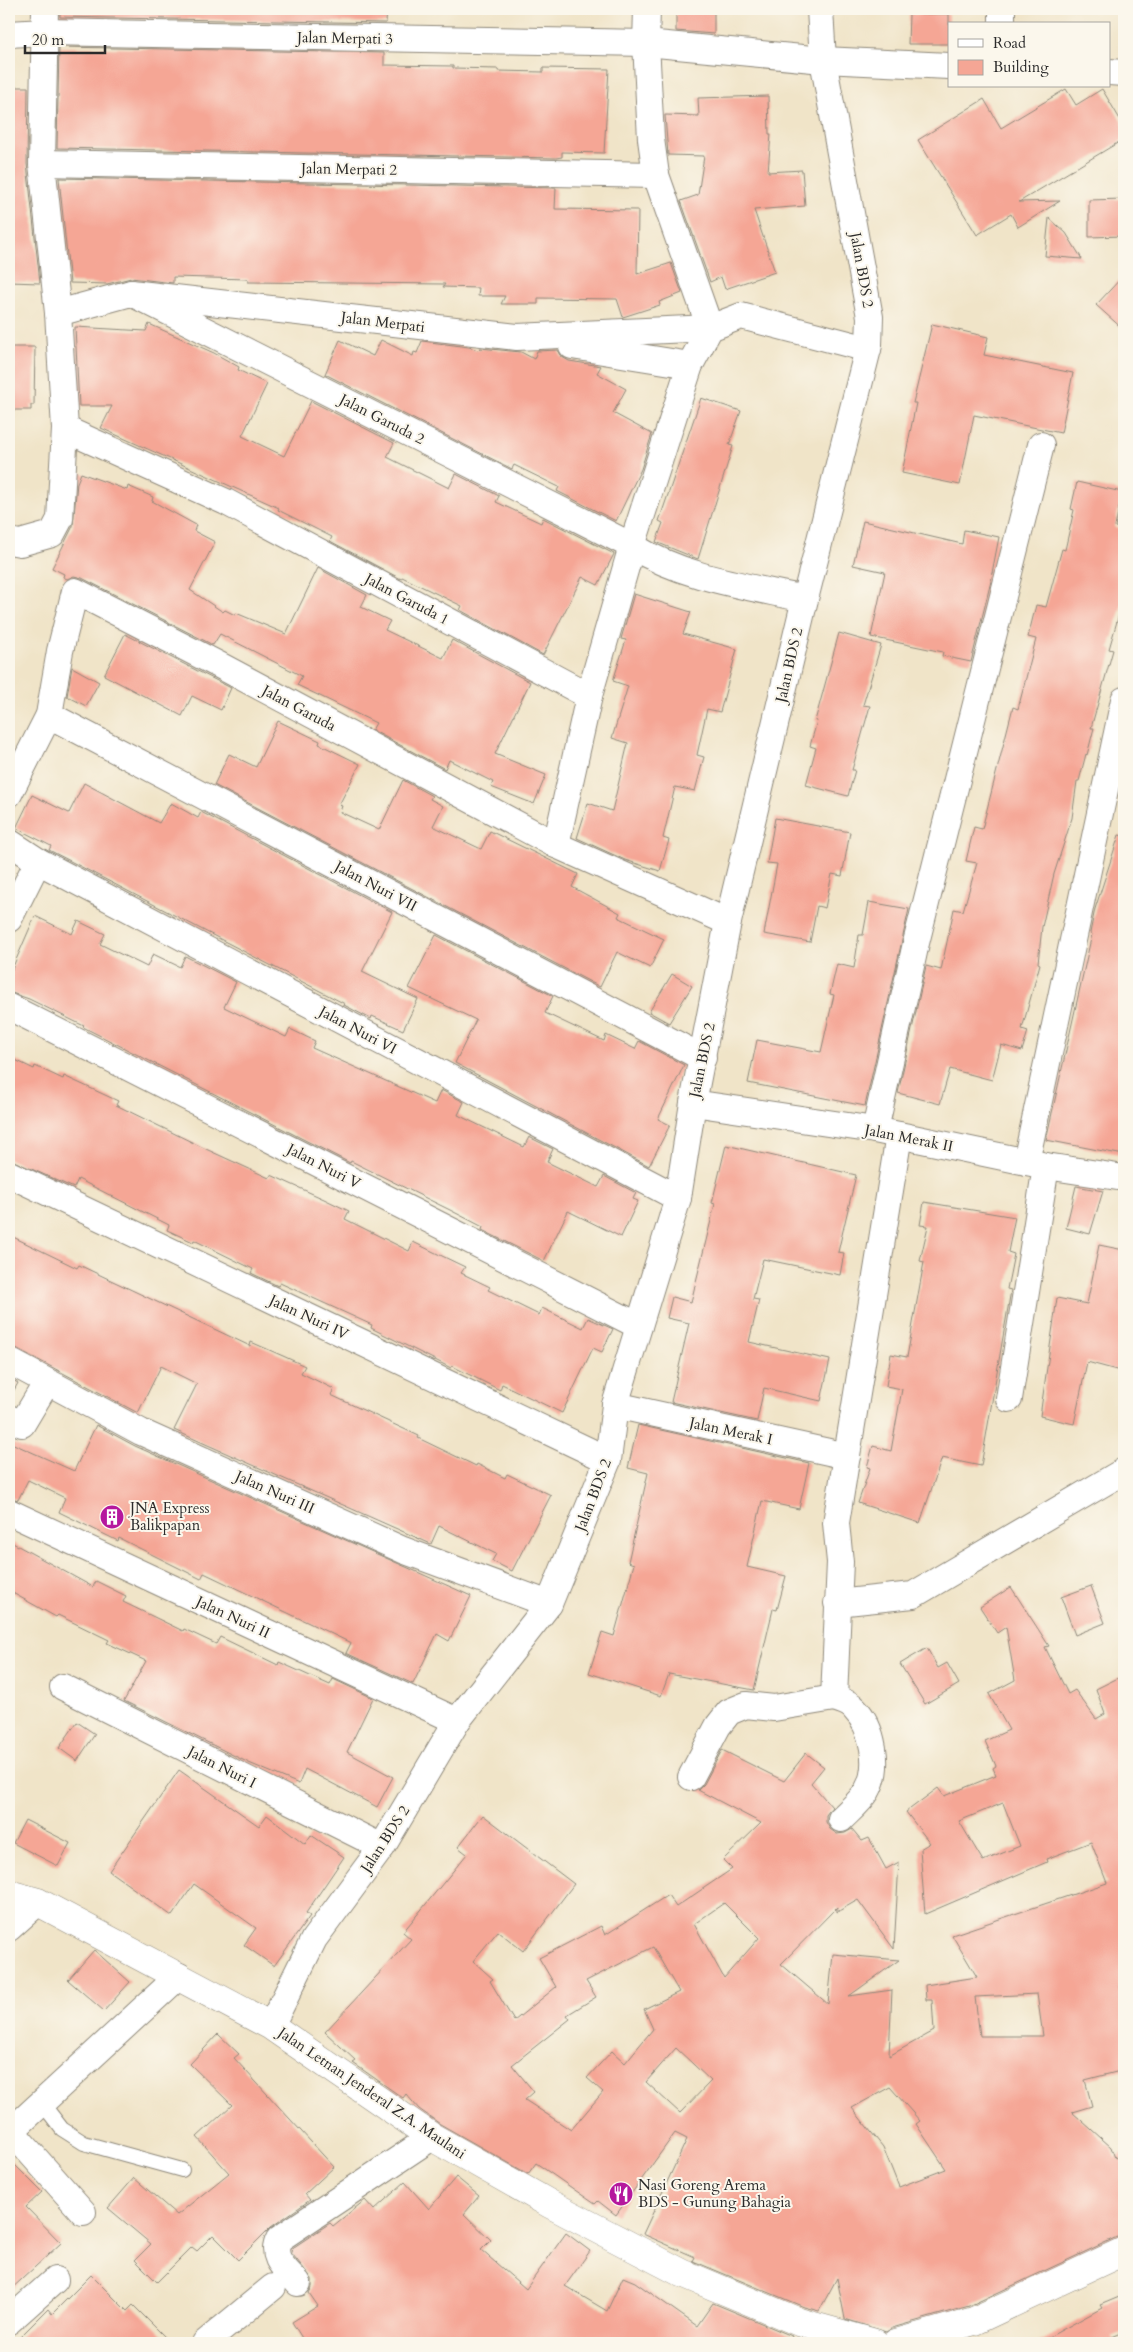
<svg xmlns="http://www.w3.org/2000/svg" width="1133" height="2352" font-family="Cardo,serif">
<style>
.building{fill:#f5a695;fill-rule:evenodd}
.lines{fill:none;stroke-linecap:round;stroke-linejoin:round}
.service-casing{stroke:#8e887a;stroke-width:16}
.minor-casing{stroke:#8e887a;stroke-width:28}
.tertiary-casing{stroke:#8e887a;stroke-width:29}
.service{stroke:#fff;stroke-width:14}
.minor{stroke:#fff;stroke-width:26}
.tertiary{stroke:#fff;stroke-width:28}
.labels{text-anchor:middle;stroke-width:4;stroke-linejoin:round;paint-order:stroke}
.street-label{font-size:15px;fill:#2b2b2b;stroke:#fbf7ec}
.poi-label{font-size:15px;fill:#2b2b2b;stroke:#fbf7ec;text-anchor:start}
</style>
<rect width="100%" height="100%" fill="#fbf7ec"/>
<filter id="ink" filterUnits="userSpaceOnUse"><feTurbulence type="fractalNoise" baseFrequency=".02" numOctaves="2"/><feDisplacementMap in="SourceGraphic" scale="10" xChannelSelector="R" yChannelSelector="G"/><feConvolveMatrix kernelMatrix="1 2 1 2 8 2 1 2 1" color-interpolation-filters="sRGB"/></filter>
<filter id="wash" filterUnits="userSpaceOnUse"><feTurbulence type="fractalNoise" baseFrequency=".0096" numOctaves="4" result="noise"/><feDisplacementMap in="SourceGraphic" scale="20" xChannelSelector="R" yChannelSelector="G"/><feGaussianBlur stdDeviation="1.12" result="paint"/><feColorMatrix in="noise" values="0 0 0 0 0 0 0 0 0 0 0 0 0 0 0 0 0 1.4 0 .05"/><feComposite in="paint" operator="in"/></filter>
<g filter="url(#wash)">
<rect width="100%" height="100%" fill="#f0e4c8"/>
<g id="blocks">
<g class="building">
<path d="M60,9H387L386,23L60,17Z"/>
<path d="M676,9H714V34L676,31Z"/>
<path d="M909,14H949V44H908Z"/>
<path d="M59,47L384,53V65L453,66V68L498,69V71L543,72V68L609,69L604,153L562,152V157L556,158L57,148Z"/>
<path d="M9,87H28L27,164L40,283L9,282Z"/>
<path d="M1066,89L1076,105L1102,89L1124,126V139L1019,202L1060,201L1018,227L1011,214L977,235L918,140L984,99L1001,128Z"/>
<path d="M768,96L769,134H771L768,172L802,170L805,206L754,210L775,272L725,289L721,277L710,282L681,201L698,195L704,156L668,155L665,115L699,116L698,98Z"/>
<path d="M59,178L556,188L555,209L638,210L637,274L671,263L682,293L659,302L660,305L623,317L617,299L538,298V304H501L505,296H478L479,288L443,287L445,284L248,282V279L173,277V283L131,278L107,284L70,283Z"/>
<path d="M1124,199V236L1089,237V200Z"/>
<path d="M1049,218L1066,233L1082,259L1045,256Z"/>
<path d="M1124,275V330L1096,305Z"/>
<path d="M149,324L214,353L239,367L238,370L267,384L242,436L284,456L311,401L394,443L387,457L449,488L456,474L499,496L496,502L541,523L543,518L614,554L598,585L582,577L543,655L460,610L462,606L402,577L401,579L330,541L332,537L278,510L279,508L101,428L112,406H79L75,327L146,331Z"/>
<path d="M932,324L988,337L984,355L1073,373L1061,433L974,415L960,485L902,473L916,403H913Z"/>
<path d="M340,340L373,356L381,340L413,356L414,352L417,353L422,341L469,347L478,350L480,348L521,352L534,359L537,351L558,350L562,357L569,361L601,366L597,373L626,389L613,413L652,434L641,469L616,521L557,491L559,487L514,465L512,469L325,374Z"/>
<path d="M9,347H35L34,405H31V410H9Z"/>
<path d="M701,398L741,411L729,445L733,446L698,559L656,542L663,523L659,521Z"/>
<path d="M81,473L127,490L128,486L153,497L152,501L196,525L194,531L215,542L190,590L223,612L225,610L235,615L236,613L286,634L318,568L367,595L361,607L390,621L385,630L443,658L452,640L530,682L495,754L546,775L534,804L491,787L493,782L449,760L445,769L372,730L376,723L297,685L302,676L220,634L213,645L82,578L74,576L67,579L63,577L64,574L52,568L73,526L77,483Z"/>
<path d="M1077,482L1122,492L1115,527L1124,529V597L1109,649L1113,650L1091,728H1094L1087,755L1086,754L1079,781H1077L1072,818L1054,874L1042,927L1038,963L1040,964L1022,1029L1028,1031L1022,1051L1001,1045L992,1080L950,1069L940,1104L898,1093L926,966L941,970L954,909L963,911L977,863L966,861L974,827L982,829L1013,707L1018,709L1036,639L1028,637L1036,605L1046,607L1062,549L1065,550L1074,510L1071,509Z"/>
<path d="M863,521L962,544L964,530L999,537L992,573H993L971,662L942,656L943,652L871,637L885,572L853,565Z"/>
<path d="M634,594L691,612L683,634L737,649L720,712L707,709L697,755L704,757L695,791L675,787L663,838L669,840L660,871L625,860L577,838L588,803L612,811L628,743L612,738L628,686L613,681L626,640L621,639Z"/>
<path d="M839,633L881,645L863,705L870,706L852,770H855L848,796L806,785L816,748L810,746L817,721H815Z"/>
<path d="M125,634L231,688L221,710L192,696L182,716L104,675Z"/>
<path d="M72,667L99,682L86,706L67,696Z"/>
<path d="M278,721L320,741L319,744L360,764L339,805L342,806L340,812L379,830L403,780L432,796L430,799L443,806L433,826L481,849L490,831L578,874L572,887L620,913L618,917L664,939L650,968L617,952L600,987L214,785L229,754L256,767Z"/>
<path d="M84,783L159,823L171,803L198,818L201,812L392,912L362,972L418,999L403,1030L372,1016L371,1019L344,1005L345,1004L49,850L51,846L16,828L32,795L69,813Z"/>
<path d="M775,818L850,832L842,876L832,874L825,908L817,906L810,942L764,934L777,864L767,863Z"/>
<path d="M1119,835L1124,836V1155L1046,1140L1092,934L1090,933L1095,909Z"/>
<path d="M869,902L909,909L865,1106L748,1083L757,1040L821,1052L834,995L830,994L837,964L854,968L859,935H863Z"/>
<path d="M35,916L72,934L78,921L105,934L100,944L147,967L153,954L180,967L185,956L236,982L224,1007L286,1037L290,1029L315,1041L312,1048L435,1103L441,1090L464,1102L458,1115L524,1147L529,1137L553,1149L547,1162L598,1187L604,1176L636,1193L633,1199L638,1201L621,1237L568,1211L544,1261L482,1230L483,1227L450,1210L351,1161L350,1163L83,1027L84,1026L29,999L9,992V976Z"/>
<path d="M436,935L553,996L545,1013L604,1041L606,1035L635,1049L639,1041L684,1065L658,1119L670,1125L649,1166L455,1063L476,1020L409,988Z"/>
<path d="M672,974L692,986L669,1023L649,1012Z"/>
<path d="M9,1057L34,1069L35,1066L63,1079L64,1076L118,1101L116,1105L208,1150L269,1178L271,1175L324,1199L349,1211L345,1219L409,1251L413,1242L465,1267L461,1273L490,1287L488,1290L539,1315L542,1308L583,1328L588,1318L613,1329L602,1352L593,1348L562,1413L502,1384L500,1390L452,1366L451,1368L371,1328L372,1325L280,1283L278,1286L251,1273L253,1269L194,1240L193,1242L167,1230L169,1225L78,1179L74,1188L9,1159Z"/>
<path d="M726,1145L856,1175L838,1252L844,1253L840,1275L763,1259L753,1299L759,1300L749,1342L830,1360L821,1401L764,1388L757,1421L671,1402L689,1323L667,1318L672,1297L691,1302L715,1204L712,1203Z"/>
<path d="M1076,1186L1103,1191L1090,1234L1066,1228Z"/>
<path d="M924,1202L1015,1217L1008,1252L1014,1254L1007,1289L1011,1290L981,1466L942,1458L920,1523L858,1503L870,1468L867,1467L873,1446L891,1451L902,1389L886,1386L891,1354L907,1357L924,1262L920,1261L928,1226L920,1225Z"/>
<path d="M9,1235L77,1268L79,1265L250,1346L251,1342L283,1356L305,1366L301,1373L334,1389L331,1395L419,1436L418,1438L476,1466L477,1464L505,1478L507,1474L551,1495L512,1571L492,1561L496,1554L439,1526L431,1544L174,1430L197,1384L161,1366L138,1413L16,1348L9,1346Z"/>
<path d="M1099,1245L1124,1250V1372L1087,1362L1074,1424L1040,1416L1057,1298L1087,1304Z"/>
<path d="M9,1378L18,1383L9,1399Z"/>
<path d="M96,1425L135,1446L471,1596L449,1641L437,1634L413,1684L346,1653L351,1643L204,1573L201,1579L119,1538L118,1541L59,1512L65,1498L28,1480L18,1500L9,1497V1442L74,1471Z"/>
<path d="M638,1425L809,1463L799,1509L762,1501L747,1567L786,1576L777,1610L773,1609L754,1690L669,1674L661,1696L589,1673L602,1632L614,1636L634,1564L628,1562L648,1473L628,1468Z"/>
<path d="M9,1541L93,1587L96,1581L126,1596L123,1602L183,1631L184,1629L216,1644L220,1637L278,1665L279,1662L330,1685L333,1679L373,1698L347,1752L393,1777L377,1807L305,1769L299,1784L249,1763L124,1701L146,1661L107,1643L109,1640L58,1615L56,1617L9,1591Z"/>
<path d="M1091,1586L1105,1623L1075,1635L1061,1597Z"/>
<path d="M1011,1587L1049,1646L1045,1647L1068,1694L1075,1690L1096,1719L1105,1714L1096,1689L1124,1675V1985L1120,1986L1124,2009V2070L1085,2080L1092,2106L1072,2112L1111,2147L1115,2158L1124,2153V2236L1117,2237L969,2306L892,2328L886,2332L845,2319L837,2278L819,2311L804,2307L693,2261L695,2257L643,2234L687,2139L675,2133L616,2215L598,2201L595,2204L536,2163L528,2174L440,2124L419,2109L406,2094L403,2098L353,2063L356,2061L325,2032L411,1939L403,1932L467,1854L458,1847L483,1815L574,1884L523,1951L498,1931L473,1961L493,1979L490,1981L514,2021L556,1987L539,1958L601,1926L605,1935L668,1895L676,1907L732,1869L723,1860L761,1823L698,1790L704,1784L722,1750L784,1781L806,1753L824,1767L811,1783L832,1807L826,1815V1822L830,1829L837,1834L845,1833L852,1829L862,1841L869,1838L886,1869L899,1862L894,1949L858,1900L837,1912V1907L781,1964L828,2004L833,1954L899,1960L849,1996L892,1990L889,2056L934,2031L932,2000H926L925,1985L977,1977L952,1935L1107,1883L1091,1842L1046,1859L1047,1862L925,1914L920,1849L930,1843L906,1812L938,1788L944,1796L996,1775L993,1768L996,1766L985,1741L1009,1730L989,1694L1015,1680L1006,1627L997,1633L980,1607ZM1003,1803L1020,1846L983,1861L959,1821ZM724,1903L759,1938L724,1978L694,1924ZM653,1947L679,1992L644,2009L653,2029L625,2063L612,2051L587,2078L603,2092L571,2130L525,2100L534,2092L512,2065L570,2019L567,2015L596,1997L586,1981ZM1037,1994L1043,2036H980L975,1997ZM676,2048L711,2081L680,2113L646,2082ZM890,2087L920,2121L916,2124L946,2169L899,2187L883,2147L852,2108Z"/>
<path d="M927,1648L938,1668L947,1663L959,1684L925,1704L900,1664Z"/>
<path d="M77,1722L95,1734L77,1761L59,1748Z"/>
<path d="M179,1770L259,1826L267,1815L305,1844L311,1835L344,1857L306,1913L310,1916L274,1966L244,1945L256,1928L194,1884L172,1916L109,1871Z"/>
<path d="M25,1820L70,1843L58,1866L13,1843Z"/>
<path d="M94,1950L130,1982L104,2011L68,1980Z"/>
<path d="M218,2034L239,2054L234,2058L334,2167L305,2194L310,2200L271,2227L238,2260L213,2235L197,2251L192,2247L157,2282L135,2260L151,2244L108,2208L134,2178L177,2215L229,2173L197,2137L232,2105L190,2064Z"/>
<path d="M9,2159L42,2192L26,2207L61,2243L9,2291Z"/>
<path d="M456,2177L479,2196L464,2214L491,2240L481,2250L526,2289L566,2233L590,2251L565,2286L607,2311L623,2277L635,2282L697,2326L713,2303L792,2336L789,2343H305L292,2322L318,2306L309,2293L312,2287V2279L293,2255L291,2249L330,2223L333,2226L365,2200L374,2210L405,2182L429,2209Z"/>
<path d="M91,2275L127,2311L133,2305L171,2343H14L48,2309L52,2314Z"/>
<path d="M1124,2295V2332L1112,2337L1116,2343H1038L1102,2308L1100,2305Z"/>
</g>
</g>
</g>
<g filter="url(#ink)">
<use href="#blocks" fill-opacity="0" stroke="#8e887a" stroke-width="1"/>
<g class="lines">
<defs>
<path id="service" d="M42,2103L62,2129L84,2143L182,2170"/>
<g id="minor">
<path d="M647,9L646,43L651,139L656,175L710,328"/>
<path d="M1002,24V9"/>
<path d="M9,34L44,32L646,43L823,60L949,66"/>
<path d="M1109,72L1124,73"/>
<path d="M42,163L656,175"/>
<path d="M131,293L632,546C684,578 746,586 805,599"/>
<path d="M58,313L131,293L517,337L710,328"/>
<path d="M572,346L690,365"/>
<path d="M65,429L226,502L589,696"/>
<path d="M9,541L20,543L52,534L60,519L65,429L58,313L42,163L45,9"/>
<path d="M49,715L703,1058"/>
<path d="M9,794L49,715L60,651L75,591L221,666L556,845L728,922"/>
<path d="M9,842L38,861L9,919"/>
<path d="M556,845L589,696L632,546L690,365L710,328L741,316L868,349"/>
<path d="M38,861L678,1198"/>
<path d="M9,1007L639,1326"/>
<path d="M693,1103L875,1130L1046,1166L1124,1178"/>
<path d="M875,1130L916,943L1041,445"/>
<path d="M1026,1162L1124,700"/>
<path d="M9,1174L608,1460"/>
<path d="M9,1361L141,1432L403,1550L549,1604"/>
<path d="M1009,1399L1046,1166"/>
<path d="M615,1405L847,1456"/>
<path d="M9,1418L22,1424L47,1382"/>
<path d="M9,1512L457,1721"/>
<path d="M837,1603L913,1595L1124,1471"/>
<path d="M63,1687L382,1847"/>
<path d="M691,1777L718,1726L729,1712L746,1705L774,1708L834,1698"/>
<path d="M841,1819C849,1811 861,1801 867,1791C881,1767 873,1727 854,1708C850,1703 840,1700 834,1698L840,1562L836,1523L899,1135"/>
<path d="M9,1928L38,1902"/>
<path d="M271,2026L314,1939L382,1847L457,1721L549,1604L608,1460L615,1405L678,1198L693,1103L728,922L805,599L869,345L870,317L823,60L820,9"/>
<path d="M11,2131L83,2212"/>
<path d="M9,2133L179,1976"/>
<path d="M298,2283C287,2270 269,2258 279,2239L432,2137"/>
<path d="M9,2321L55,2280"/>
<path d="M205,2343L273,2287"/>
</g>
<g id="tertiary">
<path d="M9,1894L38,1902L271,2026L432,2137L550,2204L682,2273L799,2322L875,2343"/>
<path d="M896,2343L974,2321L1124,2251"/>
</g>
</defs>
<use href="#service" class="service-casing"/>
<use href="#minor" class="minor-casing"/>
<use href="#tertiary" class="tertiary-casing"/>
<use href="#service" class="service"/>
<use href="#minor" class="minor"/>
<use href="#tertiary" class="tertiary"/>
</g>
</g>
<defs>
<symbol id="building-disc" viewBox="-11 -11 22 22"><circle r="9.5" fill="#b5179e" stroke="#fbf7ec"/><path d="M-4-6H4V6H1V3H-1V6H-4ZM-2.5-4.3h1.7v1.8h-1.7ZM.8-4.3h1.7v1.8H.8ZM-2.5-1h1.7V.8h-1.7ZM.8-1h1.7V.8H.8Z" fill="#fff"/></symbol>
<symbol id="restaurant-disc" viewBox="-11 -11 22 22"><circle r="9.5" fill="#b5179e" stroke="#fbf7ec"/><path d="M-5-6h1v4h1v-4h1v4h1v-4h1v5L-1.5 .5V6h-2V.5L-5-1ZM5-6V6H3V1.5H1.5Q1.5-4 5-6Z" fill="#fff"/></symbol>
</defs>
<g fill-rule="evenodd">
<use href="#building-disc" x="98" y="1503" width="28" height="28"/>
<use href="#restaurant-disc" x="607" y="2180" width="28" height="28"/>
</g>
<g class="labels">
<g class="street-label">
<text transform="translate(345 38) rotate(1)" y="5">Jalan Merpati 3</text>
<text transform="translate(349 169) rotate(1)" y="5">Jalan Merpati 2</text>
<text transform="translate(862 270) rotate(80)" y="5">Jalan BDS 2</text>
<text transform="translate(383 322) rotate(7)" y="5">Jalan Merpati</text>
<text transform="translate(382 419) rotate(27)" y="5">Jalan Garuda 2</text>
<text transform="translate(407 599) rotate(28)" y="5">Jalan Garuda 1</text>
<text transform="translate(789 665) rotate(-77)" y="5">Jalan BDS 2</text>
<text transform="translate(299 708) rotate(28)" y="5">Jalan Garuda</text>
<text transform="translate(376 886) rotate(28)" y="5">Jalan Nuri VII</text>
<text transform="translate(358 1030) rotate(28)" y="5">Jalan Nuri VI</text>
<text transform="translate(702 1060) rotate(-78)" y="5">Jalan BDS 2</text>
<text transform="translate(909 1138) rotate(11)" y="5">Jalan Merak II</text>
<text transform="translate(324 1166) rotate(27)" y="5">Jalan Nuri V</text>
<text transform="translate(309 1317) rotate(25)" y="5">Jalan Nuri IV</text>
<text transform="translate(731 1431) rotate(12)" y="5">Jalan Merak I</text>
<text transform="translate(275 1492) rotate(24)" y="5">Jalan Nuri III</text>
<text transform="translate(593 1495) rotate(-69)" y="5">Jalan BDS 2</text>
<text transform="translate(233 1617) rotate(25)" y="5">Jalan Nuri II</text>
<text transform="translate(222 1767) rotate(27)" y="5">Jalan Nuri I</text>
<text transform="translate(385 1839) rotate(-57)" y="5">Jalan BDS 2</text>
<text transform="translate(372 2093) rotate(34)" y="5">Jalan Letnan Jenderal Z.A. Maulani</text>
</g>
<g class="poi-label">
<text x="130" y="1513">JNA Express<tspan x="130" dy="17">Balikpapan</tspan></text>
<text x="638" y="2190">Nasi Goreng Arema<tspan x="638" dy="17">BDS - Gunung Bahagia</tspan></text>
</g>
</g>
<rect width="1133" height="2352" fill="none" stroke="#fbf7ec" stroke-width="30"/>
<rect x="948" y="22" width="162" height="65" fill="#fbf7ec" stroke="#a8a59f"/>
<rect x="958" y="39" width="25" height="8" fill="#ffffff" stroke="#a8a59f"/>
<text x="993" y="48" font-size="15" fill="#2b2b2b">Road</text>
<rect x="958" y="60" width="25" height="15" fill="#f5a695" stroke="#a8a59f"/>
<text x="993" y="72" font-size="15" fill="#2b2b2b">Building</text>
<path d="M25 45v8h80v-8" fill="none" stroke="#2b2b2b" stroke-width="2.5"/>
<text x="32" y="45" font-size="15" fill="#2b2b2b" stroke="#fbf7ec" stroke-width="4" paint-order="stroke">20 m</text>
</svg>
